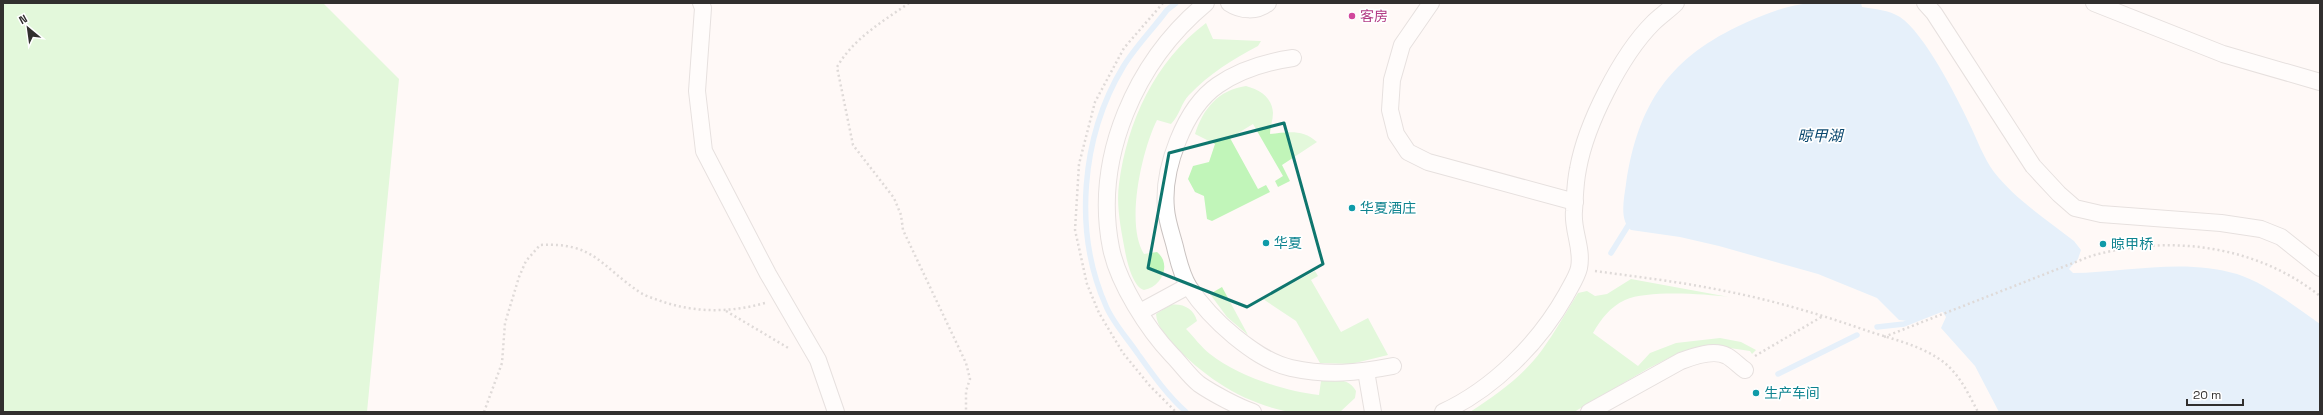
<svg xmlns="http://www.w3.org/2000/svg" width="2323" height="415" font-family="'Space Grotesk','Noto Sans SC',sans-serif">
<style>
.green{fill:#c1f5b9}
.water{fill:#c7e5fd}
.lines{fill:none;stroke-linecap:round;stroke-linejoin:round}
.stream{stroke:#c7e5fd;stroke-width:5.5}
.street-casing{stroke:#c9c2c0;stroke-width:18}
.path{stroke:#b8b3b1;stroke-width:2.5;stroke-dasharray:2 3;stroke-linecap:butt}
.street{stroke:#fff;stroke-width:16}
.marked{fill:none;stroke:#0f766e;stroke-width:3;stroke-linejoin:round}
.hotel-dot{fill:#d1479c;stroke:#fff;stroke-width:1.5}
.culture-dot{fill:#0f9aa8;stroke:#fff;stroke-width:1.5}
.labels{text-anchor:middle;stroke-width:3.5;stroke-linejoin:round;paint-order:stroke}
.hotel-label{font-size:14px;fill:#b23c85;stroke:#fff;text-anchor:start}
.culture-label{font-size:14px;fill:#0d838f;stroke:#fff;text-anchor:start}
.water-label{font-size:15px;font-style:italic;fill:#0b486f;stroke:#fff}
</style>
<rect width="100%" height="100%" fill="#fff9f7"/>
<g class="green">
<path d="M3,3H323L399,79L367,412H3Z"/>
<path d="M1206,23L1213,39L1261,41L1258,46C1233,59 1209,74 1189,95C1181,103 1180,115 1171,124L1157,120C1142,150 1125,224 1144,254L1157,252C1172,264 1162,287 1144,290C1133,287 1127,262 1125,251C1121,229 1116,206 1119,184C1127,122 1155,61 1206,23Z"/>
<path d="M1246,86C1260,90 1272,97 1273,113C1273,120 1270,127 1270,134C1288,132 1303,129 1317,142L1282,165L1290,181L1278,187L1275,181L1283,176L1253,124L1230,138L1258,189L1266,185L1270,192L1212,221L1207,219L1204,196L1195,192L1188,179L1193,166L1209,162L1215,144L1195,134C1203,109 1218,90 1246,86Z"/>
<path d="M1315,271L1318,276L1311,280L1341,332L1368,318L1388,355L1351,364L1320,363L1296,321L1263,299Z"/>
<path d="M1631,279L1729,297C1703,294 1648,290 1625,300C1610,307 1601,319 1593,333L1638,366L1650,353L1676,343L1720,338L1741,342L1756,350L1752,354L1750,351L1716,346L1679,353L1649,368L1574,412H1470C1496,395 1523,376 1542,350C1555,332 1566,312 1578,293L1587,291L1595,296L1607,294Z"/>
<path d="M1222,287L1248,335L1227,317L1210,294Z"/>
<path d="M1170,305C1183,303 1194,309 1197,321L1186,329C1194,337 1201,347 1210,354C1238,376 1284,391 1319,395L1321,381C1334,379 1349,378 1356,391L1355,398L1340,412C1323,412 1302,415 1285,411C1242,402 1204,377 1174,345C1166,336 1157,327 1156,314Z"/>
</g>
<path class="water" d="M1812,3H1861L1862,7C1875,9 1889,10 1900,17C1924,33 1956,95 1969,123C1977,139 1983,157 1994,172C2015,199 2047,220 2074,241L2081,250L2078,259L2069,269L2073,273C2126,272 2185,258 2237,274C2267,284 2294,306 2320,324V412H1999L1975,366L1941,328L1946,317L1940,308L1908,321L1899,320L1877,298L1818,274L1719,246L1680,237L1631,230C1619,220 1624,199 1626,184C1638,103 1670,57 1745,23C1768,13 1787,5 1812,3Z"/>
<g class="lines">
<g class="stream">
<path d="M1176,3L1167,10C1153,29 1135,47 1123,67C1081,137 1073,232 1106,306C1113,323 1128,339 1138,354C1153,375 1167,395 1186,412"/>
<path d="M1611,253L1631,221"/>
<path d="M1877,327L1904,324L1947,307"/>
<path d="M1778,374L1857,335"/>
</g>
<defs>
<g id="street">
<path d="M701,3L703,8L697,91L704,151L768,274L818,360L836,412"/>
<path d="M1206,3C1136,61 1093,157 1111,248C1118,283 1148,330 1172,355C1181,364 1189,376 1199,384C1212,393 1238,407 1253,412"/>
<path d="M1229,3C1241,11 1257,12 1268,3"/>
<path d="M1431,3L1402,45L1392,80L1390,110L1396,134L1408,152L1428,162L1575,202"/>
<path d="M1925,3L1934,13L2033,166L2059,194L2075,208L2101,214L2221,223L2261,229L2281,237L2320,268"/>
<path d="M2094,3L2223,54L2320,82"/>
<path d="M1293,58C1265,62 1241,69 1218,85C1184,108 1162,170 1166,209C1167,222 1172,235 1175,247C1178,260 1182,276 1189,287C1201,305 1217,322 1234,336C1250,349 1269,363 1291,368C1328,376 1357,373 1393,366"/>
<path d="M1140,312L1188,286"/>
<path d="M1366,371L1373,412"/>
<path d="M1443,412C1493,389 1539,343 1566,295C1570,287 1577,277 1579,268C1583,248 1572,230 1574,211C1575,197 1575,183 1578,169C1586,124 1621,55 1653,23C1660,16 1669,10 1676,3"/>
<path d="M1589,412L1681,361C1694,356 1714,349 1727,356C1734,360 1739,366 1745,370"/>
</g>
</defs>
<use href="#street" class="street-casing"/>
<g class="path">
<path d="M909,3C882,22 854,38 837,67L853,145L894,198L901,215L903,230L966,363L970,379L966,391V412"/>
<path d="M1163,3L1124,48L1095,102L1079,164L1075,230L1087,284L1099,313L1123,353L1150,386L1176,412"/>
<path d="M1595,271C1638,277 1682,282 1725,291C1772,300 1819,314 1865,330C1888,338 1916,344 1936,357C1957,369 1967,391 1978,412"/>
<path d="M726,311L790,349"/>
<path d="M1884,337L2091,256C2169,234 2256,245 2320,296"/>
<path d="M1755,356L1823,316"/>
<path d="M484,412L502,363L505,323L519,277L526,261L540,245C595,242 600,266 641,293C646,296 652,298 658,300C693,313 729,313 765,303"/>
</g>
<use href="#street" class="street"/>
</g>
<path d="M0 0H2323V415H0ZM1284,123L1323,264L1247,307L1148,268L1169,153Z" fill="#fff9f7" fill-opacity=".55" fill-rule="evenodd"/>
<path class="marked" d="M1284,123L1323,264L1247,307L1148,268L1169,153Z"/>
<circle class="hotel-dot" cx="1352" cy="16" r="4"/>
<g class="culture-dot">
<circle cx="1352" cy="208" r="4"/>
<circle cx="1266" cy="243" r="4"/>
<circle cx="2103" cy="244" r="4"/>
<circle cx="1756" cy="393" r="4"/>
</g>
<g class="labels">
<g class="hotel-label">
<text x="1360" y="21">客房</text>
</g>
<g class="culture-label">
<text x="1360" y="213">华夏酒庄</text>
<text x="1274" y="248">华夏</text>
<text x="2111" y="249">晾甲桥</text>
<text x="1764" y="398">生产车间</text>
</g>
<g class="water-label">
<text x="1820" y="141">晾甲湖</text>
</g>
</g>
<rect width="2323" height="415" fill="none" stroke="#312f2e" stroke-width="8"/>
<g transform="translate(28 28) rotate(331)" stroke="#ffffff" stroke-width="3" paint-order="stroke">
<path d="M0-3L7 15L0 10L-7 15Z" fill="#312f2e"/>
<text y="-6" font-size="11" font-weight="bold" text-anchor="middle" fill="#312f2e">N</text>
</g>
<path d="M2187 399v6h56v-6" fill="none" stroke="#312f2e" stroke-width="2"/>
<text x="2193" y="399" font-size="12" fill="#312f2e" stroke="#ffffff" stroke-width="3" paint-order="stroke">20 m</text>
</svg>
